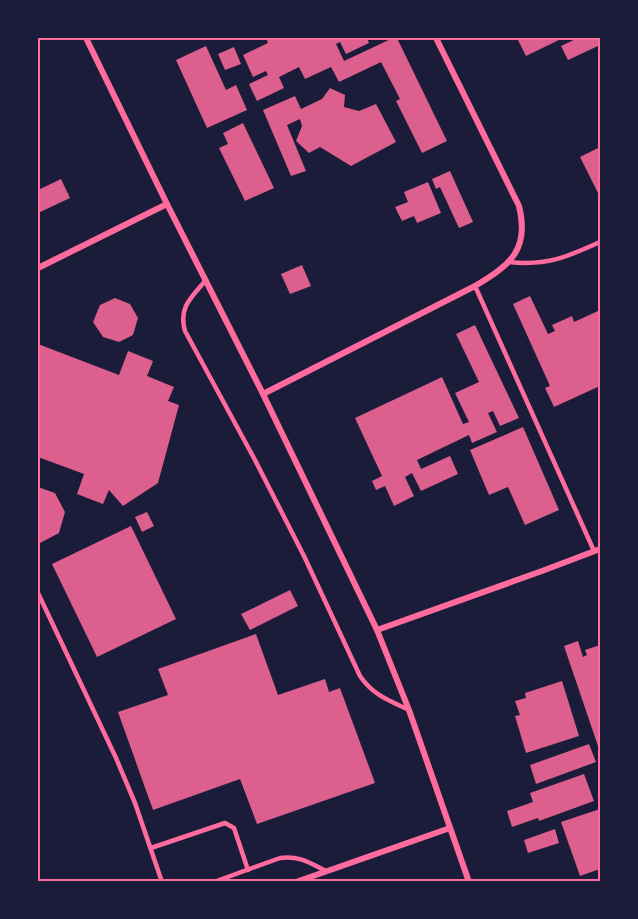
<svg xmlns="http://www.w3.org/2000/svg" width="638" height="919" font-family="Lora,serif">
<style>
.building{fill:#dd5f8e}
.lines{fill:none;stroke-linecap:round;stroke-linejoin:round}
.service{stroke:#ff6b9d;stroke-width:4.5}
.minor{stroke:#ff6b9d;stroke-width:6}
.neatline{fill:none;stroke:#ff6b9d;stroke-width:2}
</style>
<rect width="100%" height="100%" fill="#1b1b3a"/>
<g class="building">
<path d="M266,38H367L369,43L346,54L340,42L336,44L344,61L393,38H397L447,141L422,153L396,101L400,99L381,62L339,82L331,67L305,79L299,67L279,77L284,88L257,101L249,84L268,75L266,71L253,77L243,55L268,43Z"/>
<path d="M517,38H563L526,56Z"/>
<path d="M578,38H600V51L598,46L568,60L561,46Z"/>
<path d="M206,46L226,90L236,85L247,110L207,128L176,60Z"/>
<path d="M234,47L241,64L225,70L218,54Z"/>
<path d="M330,88L345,95L344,107L359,111L376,104L396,142L351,166L320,147L309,153L296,141L302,126L300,119L287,125L306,171L291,176L263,110L295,96L301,109L322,99Z"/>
<path d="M243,123L274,188L245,201L219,148L228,144L223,133Z"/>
<path d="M600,147V197L580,157Z"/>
<path d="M450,171L473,222L459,228L440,187L436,189L432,179Z"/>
<path d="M61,179L70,198L38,213V190Z"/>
<path d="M428,182L441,213L417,223L414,216L402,221L395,207L408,202L404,192Z"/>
<path d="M302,265L311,286L290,294L281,274Z"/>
<path d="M530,296L548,334L555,331L552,325L572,316L574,322L598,311L600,317V386L554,407L545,388L550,386L513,304Z"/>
<path d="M115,298L130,304L138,318L133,335L119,342L103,337L93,322L100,305Z"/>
<path d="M475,325L519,418L500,426L493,411L488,413L497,432L472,443L469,435L417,460L421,469L450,456L458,474L421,491L412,473L405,477L414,496L394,506L385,486L376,490L372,481L382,476L355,418L442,377L463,424L469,422L455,393L479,382L456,334Z"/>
<path d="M38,344L119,375L128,351L153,361L147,376L174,387L168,401L179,405L158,483L123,506L109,490L103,504L77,494L84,474L38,457Z"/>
<path d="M523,427L559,510L525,525L508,487L489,495L470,450Z"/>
<path d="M38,487L55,493L65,512L59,533L40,543L38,542Z"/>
<path d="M147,512L154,526L142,532L135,517Z"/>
<path d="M131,526L176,619L97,657L52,564Z"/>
<path d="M290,590L298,606L250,630L241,614Z"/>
<path d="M256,634L278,695L325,679L329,692L340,688L375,783L257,824L240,779L153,810L118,712L168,695L158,669Z"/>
<path d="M578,641L583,657L587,655L585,650L600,645V752L564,646Z"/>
<path d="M562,681L579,736L526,753L515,716L520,715L515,701L526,698L525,693Z"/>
<path d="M589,744L596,762L536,784L530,765Z"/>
<path d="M584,774L594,801L539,821L538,818L512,827L507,811L533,802L530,793Z"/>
<path d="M600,809V869L580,876L561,822Z"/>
<path d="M555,829L559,843L528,853L524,840Z"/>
</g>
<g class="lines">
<g class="service">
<path d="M509,262C547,266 567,257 600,242"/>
<path d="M206,280C192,297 178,307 185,331L255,460L304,556L360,676C373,695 388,700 409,710"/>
<path d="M475,286L594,551"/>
<path d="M38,593L116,758L135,803L162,882"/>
<path d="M151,848L225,823L234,828L248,870"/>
<path d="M214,882L280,858C298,855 310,863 326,871"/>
</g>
<g class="minor">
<path d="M86,38L167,204L263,394L377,630L409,710L469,882"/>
<path d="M38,268L167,204"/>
<path d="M263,394L475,286C510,265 530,250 519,206L436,38"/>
<path d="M377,630L542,571L600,549"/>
<path d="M296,882L450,828"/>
</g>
</g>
<rect width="638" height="919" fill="none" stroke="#1b1b3a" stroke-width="78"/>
<rect x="39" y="39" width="560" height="841" class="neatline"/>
</svg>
